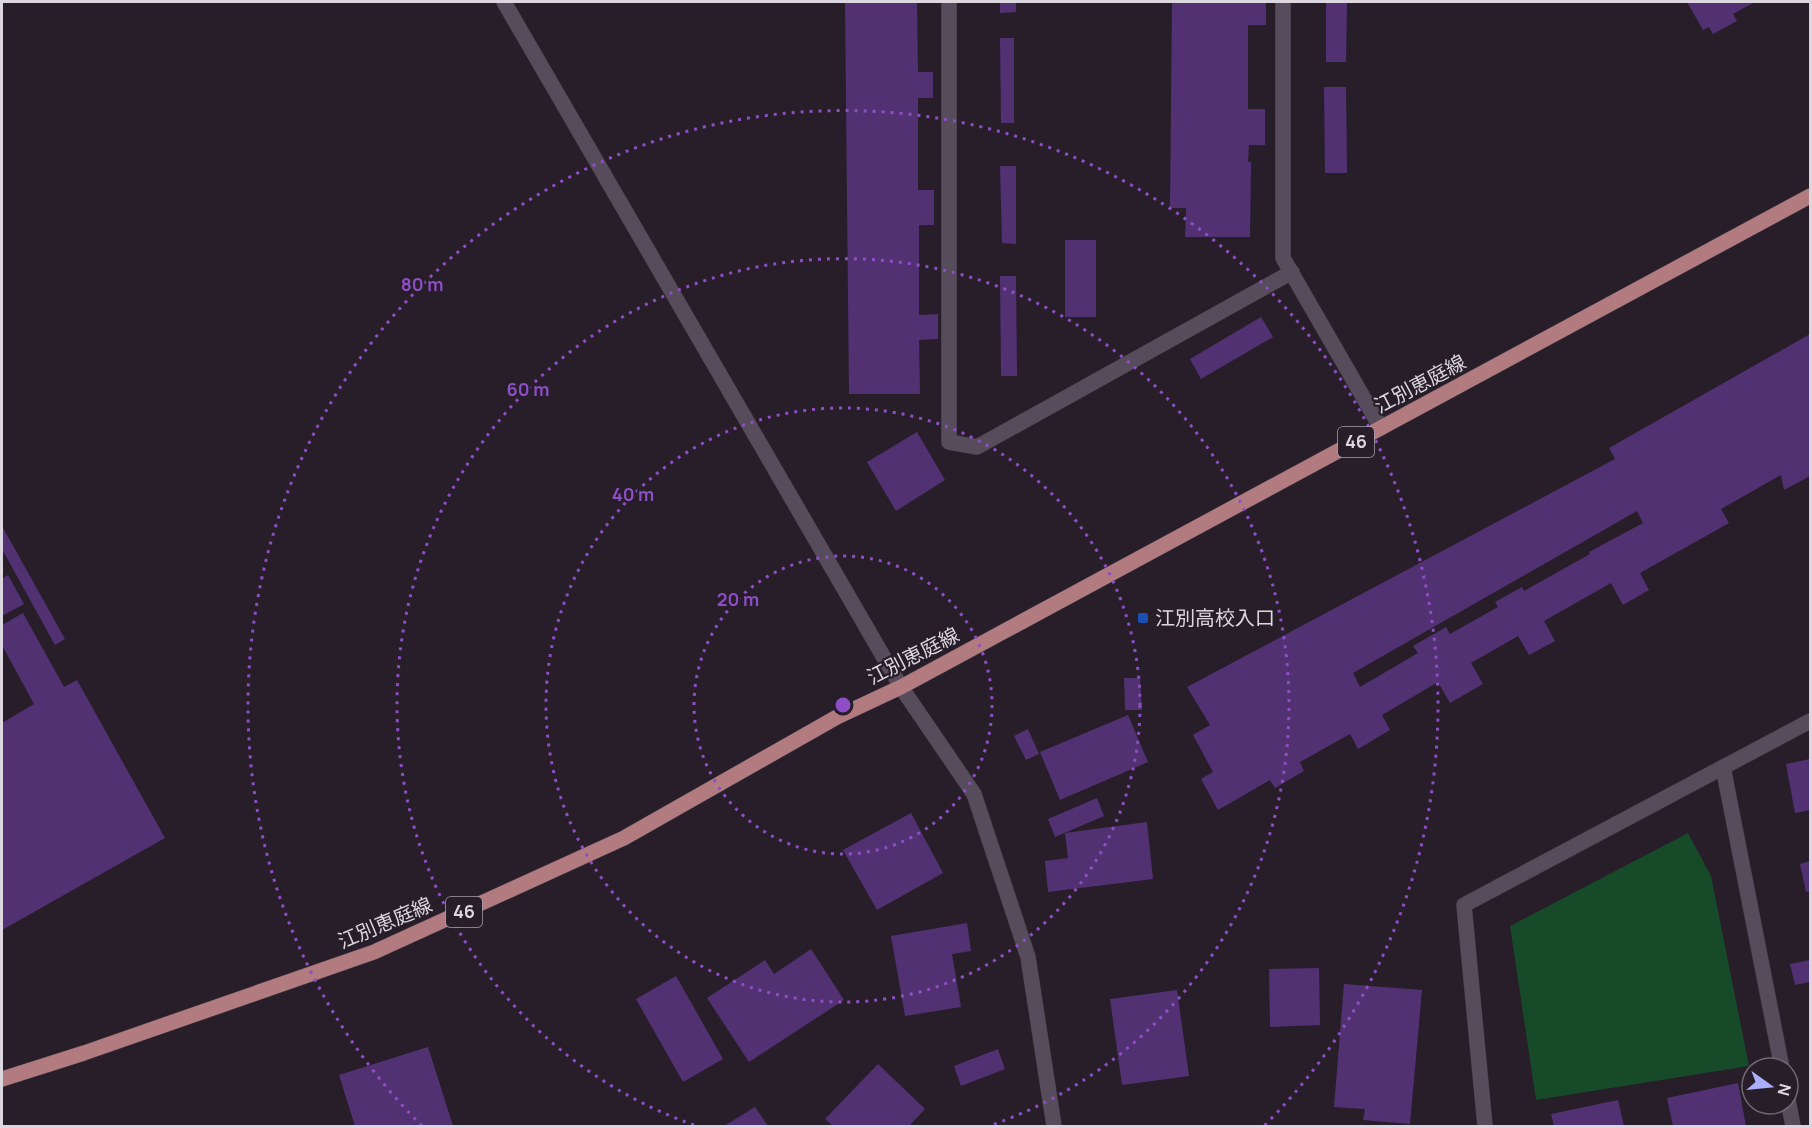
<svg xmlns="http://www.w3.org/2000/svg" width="1812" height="1128" font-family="Manrope,'Noto Sans JP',sans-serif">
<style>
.green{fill:#164a28}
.building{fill:#523173;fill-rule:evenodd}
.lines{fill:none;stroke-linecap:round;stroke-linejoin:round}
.lane-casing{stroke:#413944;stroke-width:16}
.street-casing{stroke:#413944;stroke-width:16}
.primary-casing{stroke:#413944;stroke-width:16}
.lane{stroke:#574c5b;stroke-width:15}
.street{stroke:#574c5b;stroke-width:15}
.primary{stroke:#b27b80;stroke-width:15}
.ring{fill:none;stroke:#8e4ec5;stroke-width:3;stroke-dasharray:3 6}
.transit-dot{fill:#1a4fb4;stroke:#271e2a;stroke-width:2}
.labels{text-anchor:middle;stroke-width:4.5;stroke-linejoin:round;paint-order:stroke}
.shield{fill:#271e2a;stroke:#a69fa9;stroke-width:1.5}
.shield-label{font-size:18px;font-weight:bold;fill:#dcd6df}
.street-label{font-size:20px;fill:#dcd6df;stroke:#271e2a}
.poi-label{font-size:20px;fill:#dcd6df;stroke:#271e2a;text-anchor:start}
.centre{fill:#8e4ec5;stroke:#271e2a;stroke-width:3}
.ring-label{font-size:18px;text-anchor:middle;font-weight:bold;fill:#8e4ec5;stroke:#271e2a;stroke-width:4.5;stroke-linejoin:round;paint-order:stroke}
</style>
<rect width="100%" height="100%" fill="#271e2a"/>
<path class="green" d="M1688,833L1711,876L1749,1066L1536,1100L1510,926Z"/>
<g class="building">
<path d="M845,2H917L918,72H933V98H918V190H934V225H919V315L938,314V339L919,340L920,394H849Z"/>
<path d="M1000,2H1016V12L1000,13Z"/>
<path d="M1172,2H1266V25H1248V109H1265V145H1249L1248,162H1251L1250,237H1185L1186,208H1170Z"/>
<path d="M1326,2H1347L1346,62H1326Z"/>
<path d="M1687,2H1755L1733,14L1737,21L1713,34L1709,27L1703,30Z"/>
<path d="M1000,38H1014V123H1001Z"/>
<path d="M1324,87H1346L1347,173H1325Z"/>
<path d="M1000,166H1016V244L1002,243Z"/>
<rect x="1065" y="240" width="31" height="77"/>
<path d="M1000,276H1016L1017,376H1001Z"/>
<path d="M1261,317L1273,337L1201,379L1190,359Z"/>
<path d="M1810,334V476L1784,490L1781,475L1721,509L1729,523L1640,573L1649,590L1623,605L1611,583L1544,621L1555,641L1529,655L1518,636L1471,663L1483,684L1450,703L1438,682L1382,715L1390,730L1358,749L1350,734L1300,762L1304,771L1275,788L1270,780L1218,810L1201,779L1213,772L1193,735L1210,725L1187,687L1615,459L1609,448ZM1637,511L1643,523L1589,552L1590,554L1524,591L1522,587L1495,602L1498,607L1450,634L1446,627L1413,646L1418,653L1360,687L1353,673Z"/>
<path d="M917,432L945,480L896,511L867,462Z"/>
<path d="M2,526L65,639L55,645L2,549Z"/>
<path d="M8,575L24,604L2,616V579Z"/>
<path d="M23,613L64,687L77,680L165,838L2,930V723L34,704L2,645V625Z"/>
<path d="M1124,678H1140L1142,710H1125Z"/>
<path d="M1128,715L1148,762L1060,800L1040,752Z"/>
<path d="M1028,729L1039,754L1026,760L1014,736Z"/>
<path d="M1810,759V810L1795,813L1786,764Z"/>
<path d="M1097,798L1104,816L1055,837L1048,819Z"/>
<path d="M911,813L943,873L877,910L843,850Z"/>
<path d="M1147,822L1153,879L1048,892L1045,861L1068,858L1065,833Z"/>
<path d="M1810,861V891L1806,892L1800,864Z"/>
<path d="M967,923L971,951L952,954L961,1007L905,1016L891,936Z"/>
<path d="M811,949L844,1000L749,1062L707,998L765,960L774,974Z"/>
<path d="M1810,960V982L1795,985L1790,964Z"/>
<path d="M1319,968L1320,1025L1270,1027L1269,969Z"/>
<path d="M676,976L723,1059L683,1082L636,999Z"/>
<path d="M1344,984L1422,990L1410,1124L1363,1120L1365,1109L1334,1107Z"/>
<path d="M1177,990L1189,1076L1122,1085L1110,999Z"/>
<path d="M428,1047L453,1126H355L339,1075Z"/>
<path d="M998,1049L1005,1069L961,1086L954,1066Z"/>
<path d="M878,1064L925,1109L909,1126H833L825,1119Z"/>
<path d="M1738,1083L1746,1126H1673L1667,1098Z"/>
<path d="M1618,1100L1624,1126H1554L1551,1114Z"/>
<path d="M755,1107L768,1126H724Z"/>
</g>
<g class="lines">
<defs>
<g id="lane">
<path d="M949,2V442L977,447L1292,272"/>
<path d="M1283,2V258L1381,428"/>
</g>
<g id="street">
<path d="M504,2L901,687L974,794L1028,957L1054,1126"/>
<path d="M1723,767L1782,1068"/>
<path d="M1788,1100L1793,1126"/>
<path d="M1485,1126L1464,905L1810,721"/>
</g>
<path id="primary" d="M2,1079L84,1053L374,952L624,838L837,717L901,687L1810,196"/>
</defs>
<use href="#lane" class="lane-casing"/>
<use href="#street" class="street-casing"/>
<use href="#primary" class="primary-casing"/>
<use href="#lane" class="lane"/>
<use href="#street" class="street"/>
<use href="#primary" class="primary"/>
</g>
<g class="ring">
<circle cx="843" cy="705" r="149"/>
<circle cx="843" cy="705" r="297"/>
<path d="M694 1125A446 446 0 1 1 992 1125"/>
<path d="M422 1126A595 595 0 1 1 1264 1126"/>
</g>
<rect class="transit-dot" x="1137" y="612" width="12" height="12" rx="3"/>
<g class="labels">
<g class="shield">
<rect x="1338" y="427" width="36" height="30" rx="4.5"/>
<rect x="446" y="897" width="36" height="30" rx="4.5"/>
</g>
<g class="shield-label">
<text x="1356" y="448">46</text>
<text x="464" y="918">46</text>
</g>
<g class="street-label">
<text transform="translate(1420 384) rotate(-28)" y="7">江別恵庭線</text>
<text transform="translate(913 656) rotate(-27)" y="7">江別恵庭線</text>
<text transform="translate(385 923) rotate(-23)" y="7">江別恵庭線</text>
</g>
<g class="poi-label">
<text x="1155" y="625">江別高校入口</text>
</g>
</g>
<circle cx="843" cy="705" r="9" class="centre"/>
<g class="ring-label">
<text x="422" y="291">80 m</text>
<text x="528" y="396">60 m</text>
<text x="633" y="501">40 m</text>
<text x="738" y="606">20 m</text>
</g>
<rect width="1812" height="1128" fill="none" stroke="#dcd6df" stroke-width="6"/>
<g transform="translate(1770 1086) rotate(105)"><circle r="28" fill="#271e2a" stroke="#6f6872" stroke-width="1.5"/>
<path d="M0-4.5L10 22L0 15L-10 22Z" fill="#abaffb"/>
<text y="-9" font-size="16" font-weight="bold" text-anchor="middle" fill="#dcd6df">N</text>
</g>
</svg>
